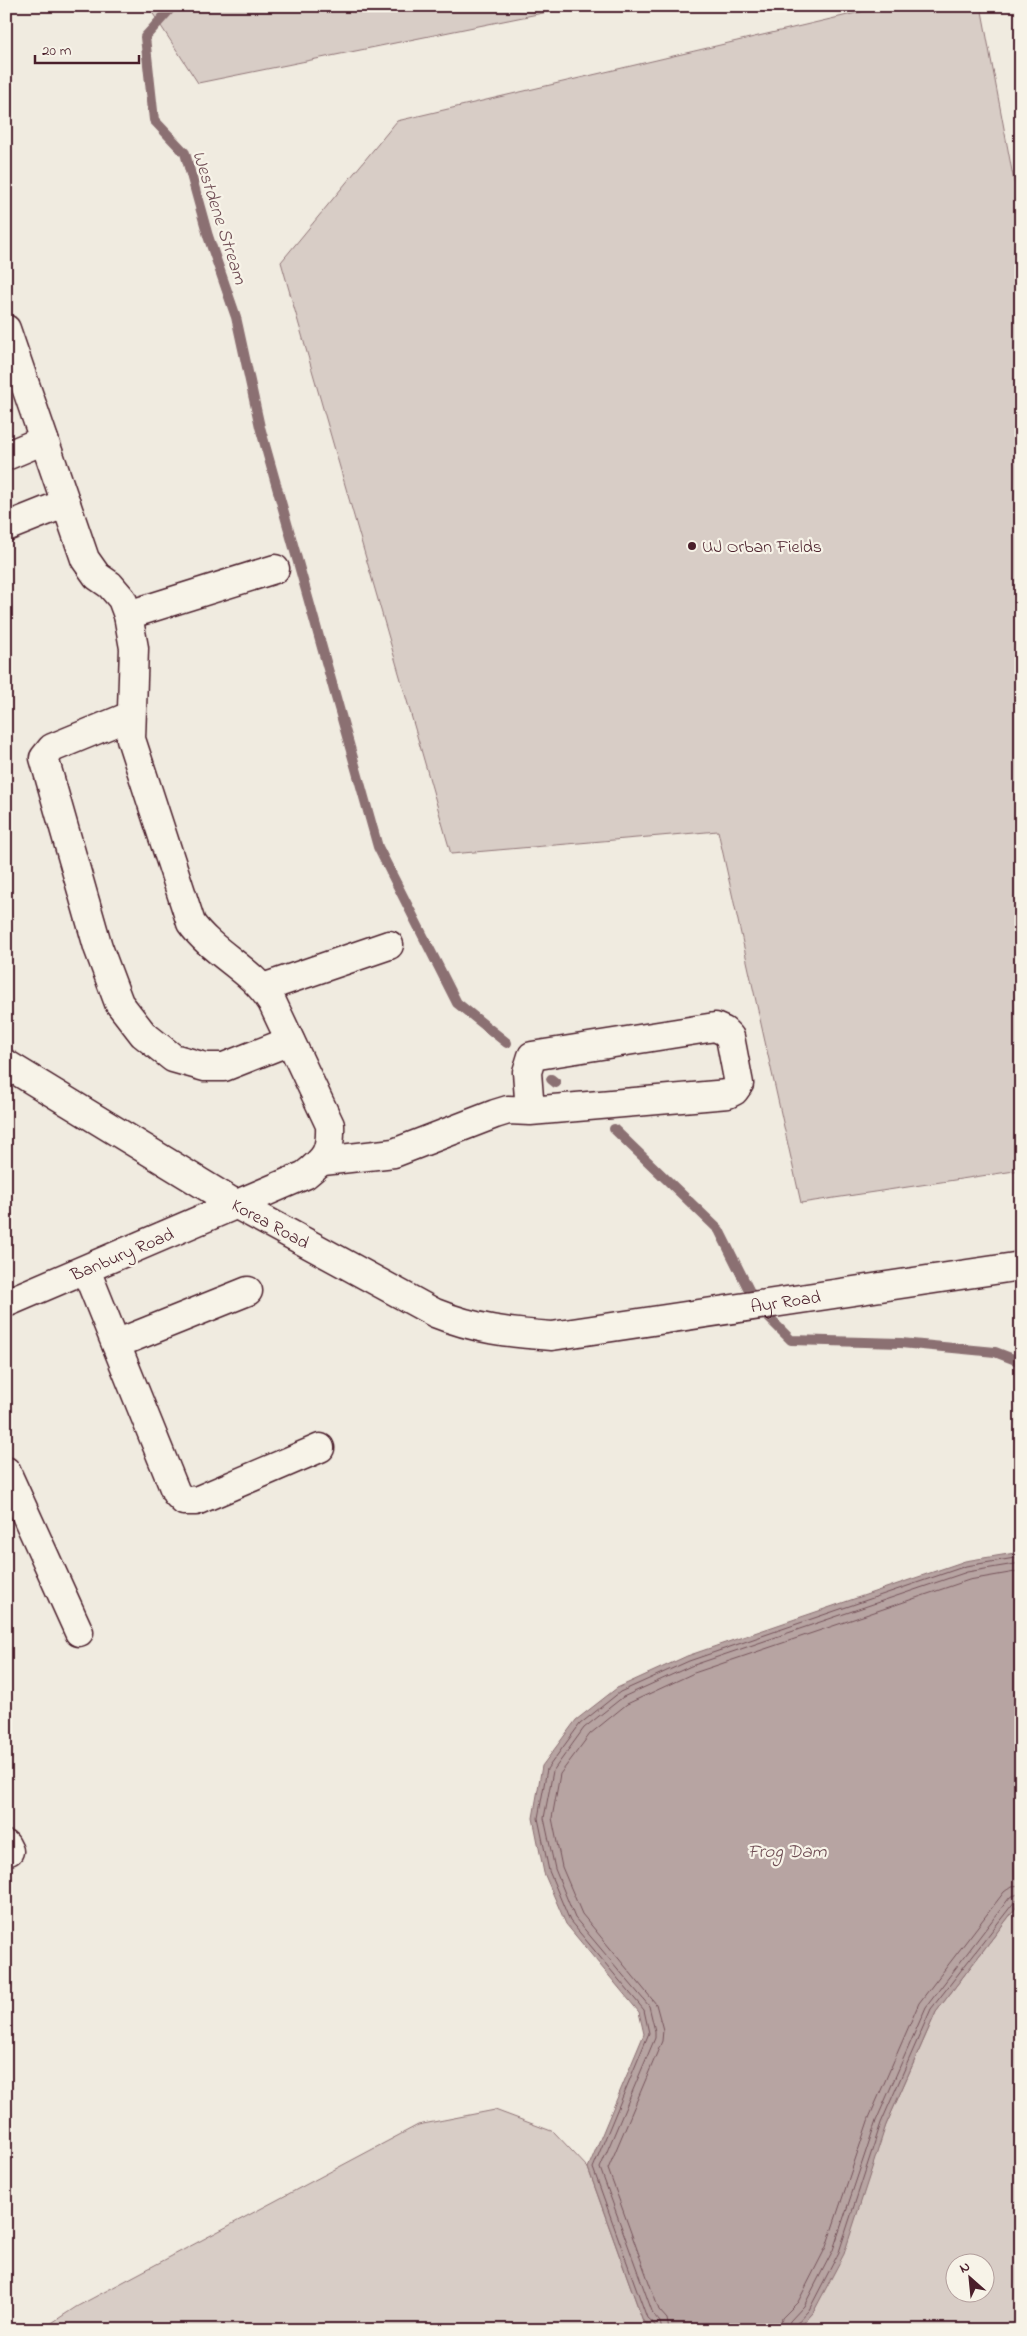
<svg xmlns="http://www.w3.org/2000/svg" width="1027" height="2336" font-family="'Indie Flower',sans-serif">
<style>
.green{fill:#d8cdc6;stroke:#917678;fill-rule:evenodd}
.water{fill:#b7a4a2;stroke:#8b6f72}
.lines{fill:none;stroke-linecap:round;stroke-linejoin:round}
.shore{stroke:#76545b;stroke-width:1}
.stream{stroke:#8b6f72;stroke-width:10}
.minor-casing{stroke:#4a1f2b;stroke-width:31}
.minor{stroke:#f7f3e8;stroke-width:28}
.poi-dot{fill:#4a1f2b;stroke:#f7f3e8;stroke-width:2}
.labels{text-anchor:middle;stroke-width:4.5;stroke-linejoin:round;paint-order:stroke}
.poi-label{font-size:18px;fill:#4a1f2b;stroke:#f7f3e8;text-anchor:start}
.street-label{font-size:18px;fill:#4a1f2b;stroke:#f7f3e8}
.water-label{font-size:19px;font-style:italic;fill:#704e55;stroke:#f7f3e8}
</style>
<rect width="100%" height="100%" fill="#f0ebe0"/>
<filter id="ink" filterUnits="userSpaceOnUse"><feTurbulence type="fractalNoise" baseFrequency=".02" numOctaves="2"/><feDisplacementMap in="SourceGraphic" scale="10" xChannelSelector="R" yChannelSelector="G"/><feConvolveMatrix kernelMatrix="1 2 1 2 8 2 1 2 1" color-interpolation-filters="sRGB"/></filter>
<g filter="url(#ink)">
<g class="green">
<path d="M148,6H577L198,83Z"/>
<path d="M886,6H981L1021,219V1170L801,1203L718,831L451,854L281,262L397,121Z"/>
<path d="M1021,1901V2330H797L813,2313L886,2125L936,2012ZM954,2264H984V2294H954Z"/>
<path d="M495,2110L554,2132L588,2168L643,2321L653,2330H41L76,2307L418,2125Z"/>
</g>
<path class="water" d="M1021,1552V1901L936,2012L886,2125L844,2254L813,2313L797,2330H653L643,2321L588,2168L644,2034L639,2012L566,1924L544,1873L533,1818L542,1766L576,1720L617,1688L687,1656L965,1561Z"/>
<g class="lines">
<g class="shore">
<path d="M656,2330L655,2325L647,2318L593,2168L649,2033L644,2010L570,1921L549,1871L538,1818L547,1769L580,1724L620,1692L689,1661L966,1566L1021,1557"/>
<path d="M662,2330L660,2322L653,2314L600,2168L655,2038V2031L649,2006L575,1918L555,1869L544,1818L553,1771L584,1728L623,1697L691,1666L967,1572L1021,1563"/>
<path d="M669,2330L667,2319L659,2310L608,2169L662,2041L663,2030L656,2004L582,1914L562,1867L552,1818L560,1774L590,1734L627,1704L694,1673L969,1580L1021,1571"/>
<path d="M780,2330L782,2318L798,2302L826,2247L869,2118L919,2003L1004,1892L1012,1886L1021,1885"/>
<path d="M787,2330L790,2321L804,2306L833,2250L876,2121L926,2007L1010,1897L1021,1893"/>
<path d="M794,2330L795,2325L809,2310L839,2252L881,2123L931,2009L1015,1901L1021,1899"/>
</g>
<g class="stream">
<path d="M173,6L145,37L154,120L185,153L208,236L236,317L260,427L378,847L457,1003L507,1043"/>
<path d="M551,1079L556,1083"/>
<path d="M614,1129L719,1230L757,1306L791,1340L901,1343L995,1352L1021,1362"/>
</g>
<defs>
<g id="minor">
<path d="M6,329L85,559L97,576L110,585L122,599L128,615L134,648L131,739L191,923C213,954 252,969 272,1002L330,1125C331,1152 326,1158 305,1175L6,1303"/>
<path d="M6,456L44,440"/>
<path d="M6,527L66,503"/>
<path d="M128,615L275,569"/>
<path d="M130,716L52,748L44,758L98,947L119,1003L143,1034L173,1058L205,1067H224L290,1041"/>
<path d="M263,988L389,945"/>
<path id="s1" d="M6,1064L237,1205L435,1313C475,1329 509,1333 552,1336L1021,1266"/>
<path d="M323,1161L394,1153L495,1114L508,1110L530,1111L728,1094L734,1091L739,1084L730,1037L724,1031L715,1027L532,1056L527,1072L530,1111"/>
<path d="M86,1270L176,1493L184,1501H196L320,1448"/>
<path d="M116,1344L248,1291"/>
<path d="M6,1471L79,1632"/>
<path d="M6,1845L9,1851"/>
</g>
</defs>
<use href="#minor" class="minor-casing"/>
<use href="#minor" class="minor"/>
</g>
</g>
<circle class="poi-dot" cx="692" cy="546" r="5"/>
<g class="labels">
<g class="poi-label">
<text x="702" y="552">UJ Orban Fields</text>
</g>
<g class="street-label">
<text dy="6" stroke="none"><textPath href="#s1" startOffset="309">Korea Road</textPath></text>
<text transform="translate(122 1254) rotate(-23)" y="6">Banbury Road</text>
<text dy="6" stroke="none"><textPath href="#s1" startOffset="852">Ayr Road</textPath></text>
</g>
<g class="water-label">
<text transform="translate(221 217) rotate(72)" y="7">Westdene Stream</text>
<text x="787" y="1857">Frog Dam</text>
</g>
</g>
<rect width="1027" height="2336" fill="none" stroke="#f7f3e8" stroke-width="25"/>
<rect x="12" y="12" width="1002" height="2311" fill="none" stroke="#4a1f2b" stroke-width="2" filter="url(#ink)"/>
<g transform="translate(970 2278) rotate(333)"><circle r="24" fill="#f7f3e8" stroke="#b29e9c"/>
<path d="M0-4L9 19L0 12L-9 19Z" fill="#4a1f2b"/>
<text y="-8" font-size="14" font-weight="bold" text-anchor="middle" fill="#4a1f2b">N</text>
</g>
<path d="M35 55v8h104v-8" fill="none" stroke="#4a1f2b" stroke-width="2.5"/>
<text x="42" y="55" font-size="15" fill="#4a1f2b" stroke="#f7f3e8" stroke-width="4" paint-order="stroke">20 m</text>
</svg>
